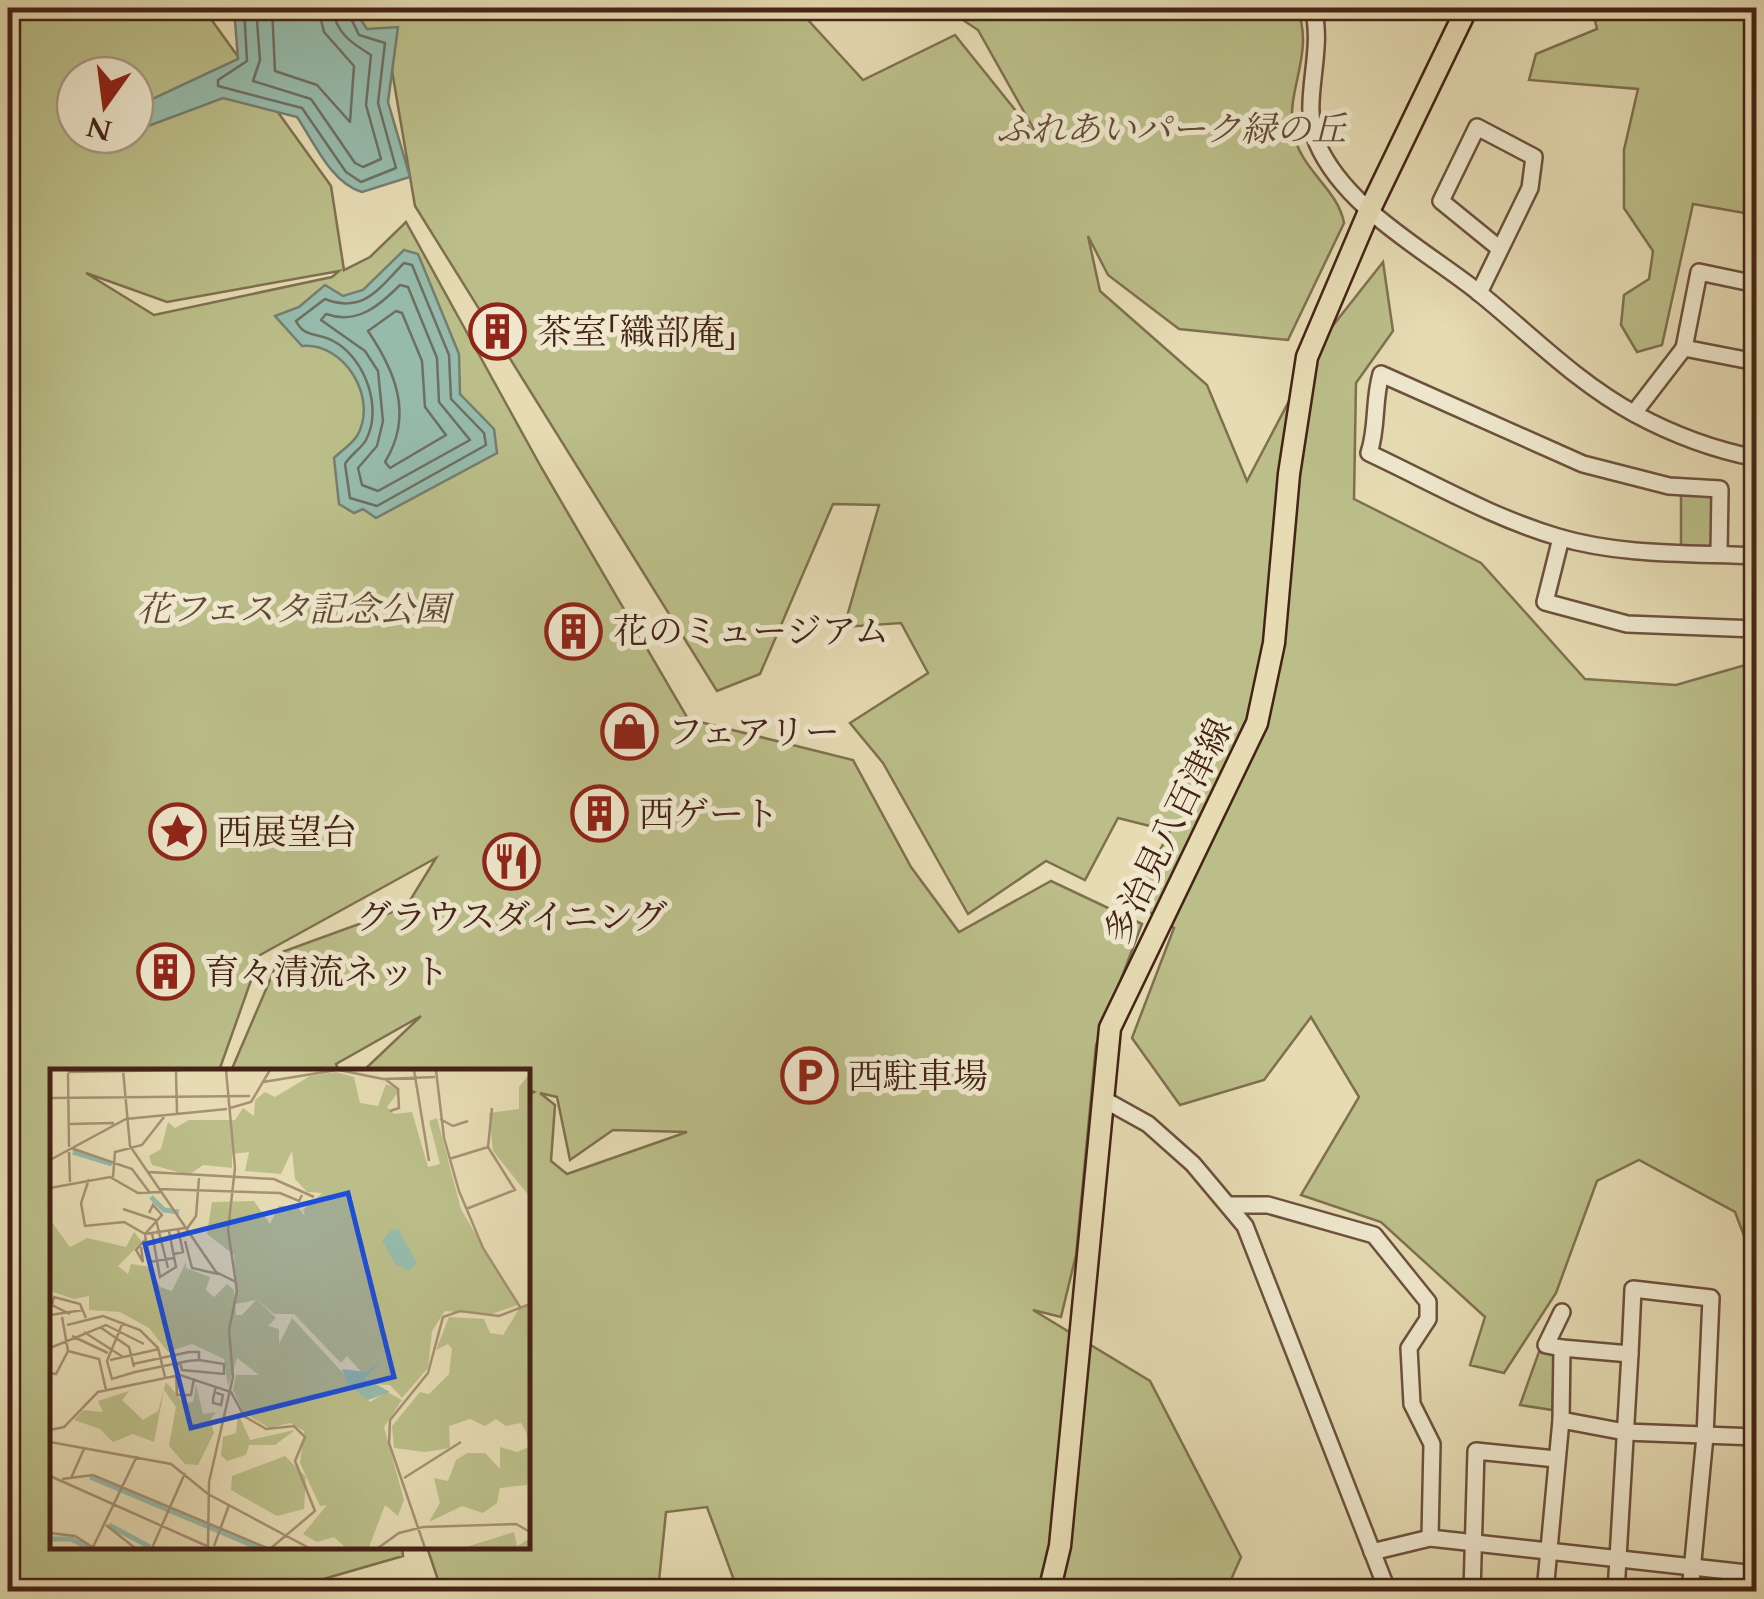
<svg xmlns="http://www.w3.org/2000/svg" width="1764" height="1599" font-family="Cardo,'Noto Serif JP',serif">
<style>
.green{fill:#bbbe89;stroke:#807050;stroke-width:2.5;fill-rule:evenodd}
.water{fill:#96bbac;stroke:#767e70;stroke-width:2.5}
.lines{fill:none;stroke-linecap:round;stroke-linejoin:round}
.shore{stroke:#6e6f61;stroke-width:2.5}
.minor-casing{stroke:#6d513d;stroke-width:20}
.major-casing{stroke:#452316;stroke-width:25}
.minor{stroke:#efe8ce;stroke-width:15}
.major{stroke:#e6dbb3;stroke-width:20}
.labels{text-anchor:middle;stroke-width:10;stroke-linejoin:round;paint-order:stroke}
.park-label{font-size:35px;font-style:italic;fill:#624a33;stroke:#efe8ce}
.poi-label{font-size:35px;fill:#452316;stroke:#efe8ce;text-anchor:start}
.street-label{font-size:35px;fill:#452316;stroke:#efe8ce}
.inset-river{fill:none;stroke:#96bbac;stroke-width:5}
.inset-road{fill:none;stroke:#a69174;stroke-width:2.5}
.view{fill:#1d4ed8;fill-opacity:0.15;stroke:#1d4ed8;stroke-width:5}
.inset-edge{fill:none;stroke:#452316;stroke-width:5}
</style>
<rect width="100%" height="100%" fill="#e6dbb3"/>
<filter id="stains"><feTurbulence type="fractalNoise" baseFrequency=".002" numOctaves="4"/><feColorMatrix values="0 0 0 0 .2 0 0 0 0 .09 0 0 0 0 .02 0 0 0 .5 -.17"/></filter>
<radialGradient id="worn" r=".72"><stop offset=".6" stop-color="#630" stop-opacity="0"/><stop offset="1" stop-color="#630" stop-opacity=".3"/></radialGradient>
<g class="green">
<path d="M8,8H203L331,186L344,270L370,257L406,222L541,467L688,719L853,760L911,867L959,932L1051,881L1142,924L1096,1045L1076,1255L1061,1317L1033,1310L1150,1381L1241,1557L1226,1591H738L707,1507L666,1512L658,1591L459,1592L440,1586L427,1547L528,1546V1095L534,1092L528,1090V1072L363,1071L421,1016L336,1064L339,1071H231L282,952L406,907L436,858L260,955L219,1071L52,1072V1546H402L403,1556L282,1591L8,1592ZM75,75H135V135H75ZM339,271L332,277L154,315L86,273L167,302ZM540,1093L557,1097L570,1160L613,1130L687,1132L567,1174L551,1161L555,1105Z"/>
<path d="M350,8H797L863,80L955,35L1041,142L978,30L945,8H1297C1315,53 1286,89 1293,130C1299,170 1338,188 1344,223L1288,340L1179,329L1108,275L1088,236L1100,291L1207,385L1247,481L1320,342L1383,262L1393,331L1356,383L1354,499L1481,563L1585,679L1676,685L1756,662V1267L1735,1212L1639,1160L1597,1181L1556,1293L1504,1373L1470,1365L1485,1317L1381,1222L1301,1195L1359,1097L1311,1017L1264,1080L1180,1105L1132,1038L1174,928L1133,901L1170,831L1118,818L1085,880L1046,861L968,914L883,763L850,723L928,673L901,623L844,627L879,505L833,504L760,674L717,691L415,206L390,59Z"/>
<path d="M1592,8H1756V215L1693,204L1662,345L1637,352L1621,325L1624,295L1649,279L1653,251L1624,208V150L1638,89L1529,80L1536,54L1597,29Z"/>
<path d="M1681,493L1708,495L1715,503L1714,543L1707,547L1681,545Z"/>
<path d="M1540,1349L1555,1351L1552,1410L1520,1405Z"/>
</g>
<g class="water">
<path d="M234,8H353L367,29L398,27L388,102L410,177L362,192C331,183 314,142 297,117L223,98L135,131V107L238,59Z"/>
<path d="M404,250L418,254L459,354L460,394L494,429L497,453L376,518L363,509L354,513L339,504L334,458C340,452 352,444 357,436C379,398 344,342 302,346L275,316L299,307L325,285L343,296L363,290Z"/>
</g>
<g class="lines">
<g class="shore">
<path d="M244,8L247,61L218,80V86L302,108L346,172L361,182L396,168L378,103L385,43L359,35L346,8"/>
<path d="M256,8L260,60L253,81L311,99L355,163L363,167L381,159L366,105L371,55C353,44 335,33 333,8"/>
<path d="M272,8L275,71L317,85L350,122L354,66L324,32L318,8"/>
<path d="M404,263L412,265L449,355L451,399L484,433L486,445L377,506L350,498L345,464C350,455 361,449 366,440C383,408 365,359 335,342C319,332 305,339 296,321L325,299C364,314 378,289 404,263Z"/>
<path d="M400,285L408,287L437,358L439,402L470,440L378,491L362,485L358,468L377,446L383,421L378,371L365,351L321,320L326,314C357,325 379,306 400,285Z"/>
<path d="M396,311L402,313L422,361L425,407L446,435L390,468L385,462C414,415 395,371 368,331Z"/>
</g>
<defs>
<g id="minor">
<path d="M1313,8C1325,54 1300,101 1317,143C1345,208 1425,250 1478,292C1529,333 1576,382 1635,414C1672,434 1715,450 1756,458"/>
<path d="M1479,293L1530,188L1534,157L1477,127L1441,201L1500,249"/>
<path d="M1684,348L1756,362"/>
<path d="M1634,413L1684,348L1699,272L1756,284"/>
<path d="M1561,538L1545,602L1627,624L1756,629"/>
<path d="M1719,554L1720,489L1669,486L1583,464L1381,374C1373,402 1378,426 1369,453C1431,482 1493,518 1558,537C1622,556 1691,553 1756,556"/>
<path d="M1103,1099L1148,1124L1193,1164L1245,1226L1388,1592"/>
<path d="M1231,1205H1268L1374,1235L1428,1302V1319L1409,1348L1412,1404L1432,1444L1430,1538"/>
<path d="M1562,1348L1546,1345L1562,1312"/>
<path d="M1561,1420L1625,1432L1756,1437"/>
<path d="M1372,1552L1430,1538L1756,1574"/>
<path d="M1472,1592L1476,1451L1556,1459"/>
<path d="M1545,1592L1561,1420L1562,1348L1630,1354L1633,1289L1711,1298L1705,1436L1690,1592"/>
<path d="M1616,1592L1630,1354"/>
</g>
<path id="major" d="M1049,1592L1060,1546L1110,1028L1257,723L1274,643L1289,474L1307,357L1370,209L1467,8"/>
</defs>
<use href="#minor" class="minor-casing"/>
<use href="#major" class="major-casing"/>
<use href="#minor" class="minor"/>
<use href="#major" class="major"/>
</g>
<defs>
<symbol id="building-ring" viewBox="-11 -11 22 22"><circle r="9.5" fill="#efe8ce" stroke="#8f2418" stroke-width="1.5"/><path d="M-4-6H4V6H1V3H-1V6H-4ZM-2.5-4.3h1.7v1.8h-1.7ZM.8-4.3h1.7v1.8H.8ZM-2.5-1h1.7V.8h-1.7ZM.8-1h1.7V.8H.8Z" fill="#8f2418"/></symbol>
<symbol id="shop-ring" viewBox="-11 -11 22 22"><circle r="9.5" fill="#efe8ce" stroke="#8f2418" stroke-width="1.5"/><path d="M-5-2.5h2.3a2.7 3.5 0 0 1 5.4 0H5L5.5 6h-11ZM-1.5-2.5h3a1.5 2.3 0 0 0-3 0Z" fill="#8f2418"/></symbol>
<symbol id="sight-ring" viewBox="-11 -11 22 22"><circle r="9.5" fill="#efe8ce" stroke="#8f2418" stroke-width="1.5"/><path d="M0-6L1.8-2.2L6-1.7L2.9 1.2L3.7 5.4L0 3.3L-3.7 5.4L-2.9 1.2L-6-1.7L-1.8-2.2Z" fill="#8f2418"/></symbol>
<symbol id="restaurant-ring" viewBox="-11 -11 22 22"><circle r="9.5" fill="#efe8ce" stroke="#8f2418" stroke-width="1.5"/><path d="M-5-6h1v4h1v-4h1v4h1v-4h1v5L-1.5 .5V6h-2V.5L-5-1ZM5-6V6H3V1.5H1.5Q1.5-4 5-6Z" fill="#8f2418"/></symbol>
<symbol id="parking-ring" viewBox="-11 -11 22 22"><circle r="9.5" fill="#efe8ce" stroke="#8f2418" stroke-width="1.5"/><path d="M-3.5-5.5H1a3.5 3.5 0 0 1 0 7H-1V5.5H-3.5ZM-1-3.4V-.6H.8a1.4 1.4 0 0 0 0-2.8Z" fill="#8f2418"/></symbol>
</defs>
<g fill-rule="evenodd">
<use href="#building-ring" x="466" y="300" width="63" height="63"/>
<use href="#building-ring" x="542" y="600" width="63" height="63"/>
<use href="#shop-ring" x="598" y="700" width="63" height="63"/>
<use href="#building-ring" x="568" y="782" width="63" height="63"/>
<use href="#sight-ring" x="146" y="800" width="63" height="63"/>
<use href="#restaurant-ring" x="480" y="830" width="63" height="63"/>
<use href="#building-ring" x="134" y="940" width="63" height="63"/>
<use href="#parking-ring" x="778" y="1044" width="63" height="63"/>
</g>
<g class="labels">
<g class="park-label">
<text x="1171" y="141">ふれあいパーク緑の丘</text>
<text x="293" y="621">花フェスタ記念公園</text>
</g>
<g class="poi-label">
<text x="537" y="344">茶室「織部庵」</text>
<text x="613" y="643">花のミュージアム</text>
<text x="668" y="744">フェアリー</text>
<text x="639" y="826">西ゲート</text>
<text x="217" y="844">西展望台</text>
<text x="512" y="929" text-anchor="middle">グラウスダイニング</text>
<text x="204" y="984">育々清流ネット</text>
<text x="848" y="1088">西駐車場</text>
</g>
<g class="street-label">
<text transform="translate(1168 831) rotate(-64)" y="12">多治見八百津線</text>
</g>
</g>
<g transform="translate(50 1069)">
<rect width="480" height="480" fill="#e6dbb3"/>
<path d="M286,3L304,8L310,34L328,37L336,15L350,21L337,38L344,45L362,43L378,98L390,95L379,52L387,49L411,140L467,236L439,246L395,242L382,262L378,299L352,329L340,316L322,315L297,287L291,294L244,245H224L206,229L226,249L218,257L229,260V275L242,249L320,333L337,323L352,331L334,358L354,431L348,447L335,436L319,478H295L284,468L267,473L253,465L277,436L270,437L250,394L254,362L240,354L219,359L193,343L183,321L186,306H209L187,289L178,318L174,290L142,275L118,283L99,259L70,243L39,241V227L24,230L0,222L1,152L20,178L37,169L76,178L84,163L92,173L68,197L78,205L81,195L101,198L110,218L122,222L136,193V199L160,208L156,221L164,228L177,215L184,221L186,246H192L206,231L186,235L184,186L157,165L162,133L204,132L220,155L229,137L248,138L255,147L253,141L272,124L257,123L245,110L242,82L231,105L195,102L199,83L182,85V99L153,96L139,106L102,96L99,87L111,80L118,53L125,59L139,51H185L193,39L204,47L205,31L215,23L225,28L260,7ZM480,4V128L443,82L439,44L469,40V18ZM480,236V398L477,416L450,419L447,434L433,444L412,437L379,453L390,434L384,409L398,412L406,391L417,384H435L450,400V378L467,383L479,378L476,363L471,354L456,357L446,350L435,357L420,350L399,357L400,379L375,383L344,379L342,357L370,323L379,325L399,305L402,280L398,275L386,281L399,248L434,250L440,264L453,266L469,240ZM116,313L134,334L143,333L146,315L153,345L166,343L160,351L164,364L148,396L135,395L119,377L126,338L114,321L104,373L83,365L63,373L50,360L24,351L33,341L53,343L48,332L79,322L72,331L93,351L108,342ZM188,344L200,371L245,361L225,376H199L196,386L177,392L171,386L173,368L186,364ZM235,387L256,408L254,440L227,447L181,421L182,407ZM464,463L467,477L479,470L480,479H413Z" fill="#bbbe89"/>
<path d="M342,160L349,161L367,194L358,202L345,195L332,171ZM332,292L315,309L340,323L318,331L298,316L292,300L316,303Z" fill="#96bbac"/>
<path class="inset-river" d="M23,83L62,95M101,128L114,141L129,143M40,408L209,479M59,456L100,478M0,470H21L39,479"/>
<path class="inset-road" d="M73,1L80,77L166,203L186,213M289,1L333,10L385,8M364,1L379,92M386,1L394,69L409,122L433,179L470,238M126,2L127,44M18,3L132,1M18,4L19,78M335,10L348,20L349,39L340,42M213,13L287,1M0,29L200,27M180,39L201,33L220,1M390,50L403,57L418,52M20,55L64,54M438,78L442,39M21,79L82,100L100,124M19,83L20,113M399,90L438,78L465,121L416,140M0,91L76,50L177,40M98,103L224,110L264,128M63,108L65,83L92,76L114,48M39,110L31,134L35,157L74,153L95,165L135,159M0,119L60,108L88,124L111,123M109,120L230,124L249,132L252,126M73,140L106,151L118,199M99,144L103,136L112,146L95,165L99,193L124,189M136,161L146,147L149,109M102,164L110,208L126,198L119,162M135,172L142,199L168,205M91,178L93,193L86,181L95,171M124,185L133,183L128,160M20,245L2,236L4,228L30,235L36,249M0,246L33,241M73,253L57,292L62,310L85,303L138,292L149,291L174,295V305L132,301L130,294M17,256L53,247L90,261L108,279L115,308M50,258L79,278L84,298M34,263L73,288M22,267L58,284M0,279L56,256L94,275M18,282L49,290L56,321M60,291L109,280M83,295L139,283H149V291M0,304L6,305L18,282L12,248M126,306L127,326H141L144,309M164,323L173,326L171,336L163,334V330L166,317M0,361L14,358L48,323L130,306L181,323L194,347L216,360L244,357L255,368L245,392L265,442L221,479M0,373L121,395L158,425L259,479M0,407L159,478M21,409L34,380M354,409L411,373M12,410L43,406L217,479M56,456L85,479M0,464L25,467L44,479M158,477L159,413L183,308L179,261L187,222L178,161L185,99L176,1M164,477L179,436M43,478L87,387M102,479L135,404M328,479L349,464L373,458L466,455L480,463M375,479L339,374L340,351L378,304L393,248L410,242L449,247L480,235"/>
<path class="view" d="M298,124L344,308L141,359L95,175Z"/>
<rect width="480" height="480" class="inset-edge"/>
</g>
<rect width="1764" height="1599" fill="none" stroke="#e6dbb3" stroke-width="40"/>
<rect x="10" y="10" width="1744" height="1579" fill="none" stroke="#452316" stroke-width="5"/>
<rect x="20" y="20" width="1724" height="1559" fill="none" stroke="#452316" stroke-width="2.5"/>
<g transform="translate(105 105) rotate(194)"><circle r="48" fill="#efe8ce" stroke="#ab9984" stroke-width="2.5"/>
<path d="M0-8L18 38L0 25L-18 38Z" fill="#8f2418"/>
<text y="-15" font-size="28" font-weight="bold" text-anchor="middle" fill="#452316">N</text>
</g>
<rect width="100%" height="100%" filter="url(#stains)"/>
<rect width="100%" height="100%" fill="url(#worn)"/>
</svg>
